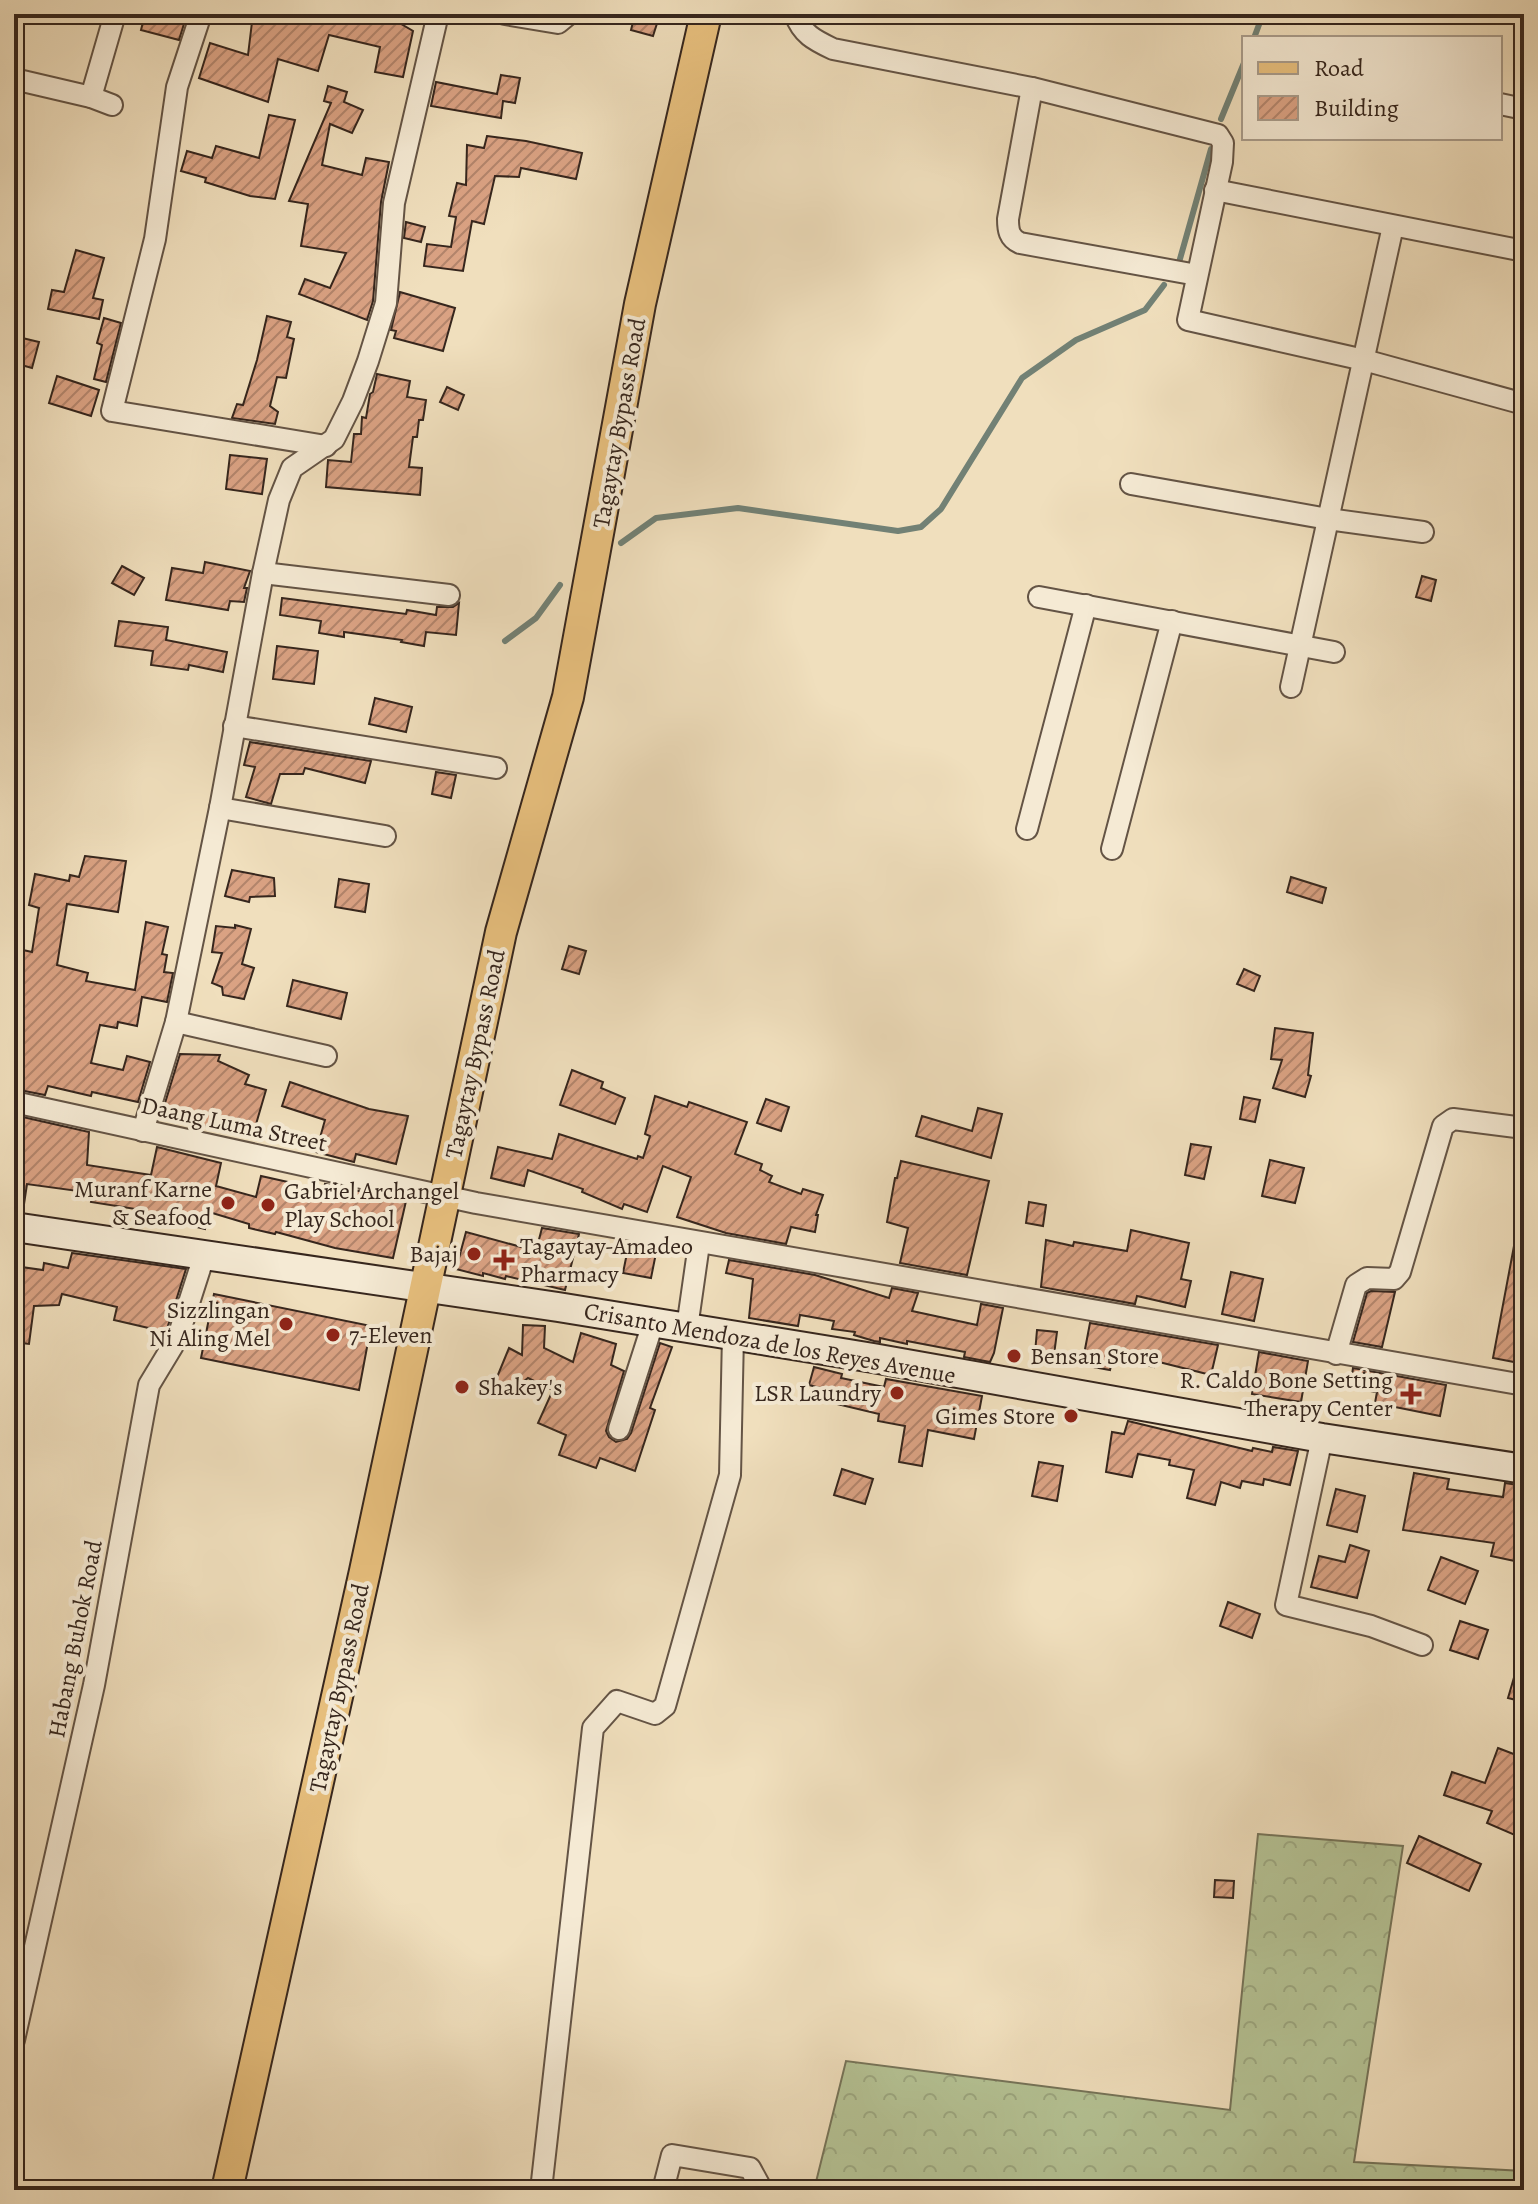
<svg xmlns="http://www.w3.org/2000/svg" width="1538" height="2204" font-family="Alegreya,serif">
<style>
.forest{fill:url(#forest-crowns);stroke:#767459;stroke-width:2}
.lines{fill:none;stroke-linecap:round;stroke-linejoin:round}
.stream{stroke:#728175;stroke-width:6}
.building{fill:url(#building-hatch);stroke:#36261d;stroke-width:2}
.minor-casing{stroke:#645445;stroke-width:24}
.secondary-casing{stroke:#36261d;stroke-width:32}
.primary-casing{stroke:#36261d;stroke-width:34}
.minor{stroke:#f5ead4;stroke-width:20}
.secondary{stroke:#f5ead4;stroke-width:28}
.primary{stroke:#e8c07e;stroke-width:30}
.poi-dot{fill:#8f2418;stroke:#f5ead4;stroke-width:3}
.labels{text-anchor:middle;stroke-width:8;stroke-linejoin:round;paint-order:stroke}
.street-label{font-size:24px;fill:#36261d;stroke:#f5ead4}
.poi-label{font-size:24px;fill:#36261d;stroke:#f5ead4;text-anchor:end}
</style>
<defs>
<pattern id="forest-crowns" width="20" height="18" patternUnits="userSpaceOnUse" patternTransform="scale(2)"><rect width="20" height="18" fill="#b5c395"/><path d="M2 6a3 3 0 1 1 6 0M12 15a3 3 0 1 1 6 0" fill="none" stroke="#9ca780"/></pattern>
<pattern id="building-hatch" width="6" height="6" patternUnits="userSpaceOnUse" patternTransform="scale(2)"><rect width="6" height="6" fill="#daa283"/><path d="M-1 1l2-2M0 6l6-6M5 7l2-2" fill="none" stroke="#b2846b"/></pattern>
</defs>
<rect width="100%" height="100%" fill="#f0dfbd"/>
<filter id="stains"><feTurbulence type="fractalNoise" baseFrequency=".0025" numOctaves="4"/><feColorMatrix values="0 0 0 0 .2 0 0 0 0 .09 0 0 0 0 .02 0 0 0 .5 -.17"/></filter>
<radialGradient id="worn" r=".72"><stop offset=".6" stop-color="#630" stop-opacity="0"/><stop offset="1" stop-color="#630" stop-opacity=".3"/></radialGradient>
<path class="forest" d="M1258,1834L1403,1846L1354,2162L1524,2171V2190H814L846,2061L1230,2110Z"/>
<g class="lines">
<g class="stream">
<path d="M1254,38L1263,14"/>
<path d="M1221,119L1244,63"/>
<path d="M1178,266L1211,149"/>
<path d="M621,543L656,518L738,508L898,531L921,527L941,509L1022,378L1076,340L1145,310L1164,285"/>
<path d="M505,641L536,618L560,585"/>
</g>
</g>
<g class="building">
<path d="M145,14H187L179,40L141,30Z"/>
<path d="M253,14H384L413,31L403,77L375,72L380,47L329,35L318,71L278,59L268,102L199,78L210,43L248,55Z"/>
<path d="M635,14H660L653,36L631,30Z"/>
<path d="M501,75L520,78L515,103L503,101L501,118L431,106L436,82L497,94Z"/>
<path d="M328,86L347,92L344,102L363,110L352,133L330,124L322,165L362,175L366,158L389,162L381,202L373,301L367,320L299,294L305,279L330,288L346,253L301,246L308,204L289,201L331,103L324,101Z"/>
<path d="M269,115L295,120L275,199L250,196L205,182L206,178L181,171L187,151L212,158L216,146L259,158Z"/>
<path d="M487,136L526,141L582,153L576,179L521,168L519,177L495,176L484,224L472,221L463,271L424,266L427,244L451,247L456,217L449,216L457,183L466,185L467,145L484,148Z"/>
<path d="M406,222L425,227L421,242L404,238Z"/>
<path d="M76,250L104,258L93,298L103,300L99,319L48,309L52,290L64,292Z"/>
<path d="M400,292L455,308L443,351L394,338L396,331L391,330Z"/>
<path d="M267,316L291,322L287,337L294,339L286,378L277,377L270,406L278,412L275,424L232,418L237,404L243,405L257,360Z"/>
<path d="M104,318L121,323L106,382L94,379L102,345L97,343Z"/>
<path d="M14,336L39,342L32,368L14,363Z"/>
<path d="M377,374L410,381L407,397L426,400L423,420H419L417,437H413L409,467L422,468L420,495L326,487L328,460L351,462L354,434H361L362,417L366,418L370,394L373,392Z"/>
<path d="M57,376L99,390L91,416L49,403Z"/>
<path d="M447,387L464,395L458,410L440,402Z"/>
<path d="M230,455L267,459L262,494L226,489Z"/>
<path d="M205,562L250,571L244,588H247L244,602L230,601L228,610L166,600L172,568L203,573Z"/>
<path d="M122,566L144,578L134,595L112,583Z"/>
<path d="M1422,576L1436,580L1431,601L1416,597Z"/>
<path d="M282,598L406,614L407,610L436,615L437,607H453L459,603L456,635L426,632L424,646L401,642L402,640L344,632V637L319,633L321,621L280,615Z"/>
<path d="M119,621L168,627L166,640L227,652L223,672L189,665L188,670L151,665L153,651L115,646Z"/>
<path d="M277,646L318,651L314,684L273,679Z"/>
<path d="M375,698L412,707L406,732L369,724Z"/>
<path d="M250,742L371,761L365,783L305,768L303,774H280L271,804L246,797L255,767L244,765Z"/>
<path d="M436,772L456,775L451,798L432,794Z"/>
<path d="M85,856L126,861L118,912L67,904L57,965L88,973L86,981L135,990L146,922L168,927L162,954L167,955L164,972L173,973L167,1002L142,997L137,1026L118,1022L117,1028L100,1025L91,1063L123,1070L127,1056L150,1062L138,1102L92,1092L91,1096L48,1086L45,1095L14,1089V1035L22,1003L14,1002V948L32,952L39,908L29,905L35,874L69,881L70,875L79,877Z"/>
<path d="M232,870L274,878L275,896L250,897L249,902L225,896Z"/>
<path d="M1291,877L1326,888L1322,903L1287,892Z"/>
<path d="M339,879L369,884L365,912L335,907Z"/>
<path d="M235,925L251,929L242,964L254,968L244,999L223,995L222,987L212,983L222,953L212,952L216,926L235,928Z"/>
<path d="M569,946L586,951L579,974L562,969Z"/>
<path d="M1244,969L1260,976L1254,991L1237,984Z"/>
<path d="M293,980L347,993L341,1019L287,1006Z"/>
<path d="M1275,1028L1313,1033L1308,1075L1311,1076L1305,1097L1273,1088L1282,1060L1271,1059Z"/>
<path d="M180,1054L220,1055L218,1061L249,1075L245,1084L266,1090L254,1131L228,1124L225,1132L200,1125L201,1122L162,1113Z"/>
<path d="M572,1070L603,1082L601,1088L625,1098L615,1124L560,1105Z"/>
<path d="M290,1082L369,1109L408,1116L396,1164L356,1154L354,1162L316,1152L325,1120L282,1106Z"/>
<path d="M655,1096L687,1107L689,1102L747,1122L735,1154L762,1164L760,1170L772,1176L769,1182L801,1194L803,1189L823,1195L816,1215H818L815,1232L791,1227L786,1244L726,1233L677,1217L691,1177L663,1166L647,1212L624,1204L622,1209L582,1192L583,1189L528,1170L524,1186L491,1178L498,1147L552,1159L559,1134L637,1159L638,1156L643,1158L650,1136L645,1134Z"/>
<path d="M1244,1097L1260,1100L1255,1122L1240,1119Z"/>
<path d="M766,1099L789,1107L781,1131L757,1123Z"/>
<path d="M978,1108L1002,1114L991,1158L916,1136L922,1116L972,1131Z"/>
<path d="M14,1115L89,1132L87,1165L151,1175L157,1147L221,1163L216,1186L256,1197L261,1176L288,1182L285,1193L321,1201L325,1184L406,1201L393,1258L335,1248L276,1232L275,1234L249,1228V1224L209,1212L205,1229L141,1213L142,1210L91,1202L93,1193L27,1184L23,1211L14,1210Z"/>
<path d="M1191,1144L1211,1147L1204,1179L1185,1175Z"/>
<path d="M1270,1160L1304,1168L1295,1203L1262,1196Z"/>
<path d="M901,1161L989,1181L967,1275L900,1263L908,1228L887,1222L895,1178H897Z"/>
<path d="M1029,1202L1046,1205L1043,1226L1026,1223Z"/>
<path d="M542,1228L579,1234L565,1290L506,1276L505,1279L483,1273V1276L456,1269L466,1232L536,1251Z"/>
<path d="M1131,1230L1189,1243L1181,1279L1191,1281L1185,1307L1137,1296L1135,1304L1041,1287L1046,1240L1073,1246L1074,1242L1127,1251Z"/>
<path d="M1517,1230L1524,1231V1305L1514,1362L1493,1358Z"/>
<path d="M628,1248L656,1253L651,1278L623,1273Z"/>
<path d="M72,1253L186,1269L166,1332L114,1320L117,1307L62,1294L59,1305L34,1306L29,1344L14,1342V1266L43,1270L44,1263L68,1268Z"/>
<path d="M729,1260L815,1275L889,1298L892,1288L918,1293L912,1311L977,1325L981,1304L1003,1308L994,1353L990,1362L964,1357L965,1352L907,1341V1344L880,1338V1342L874,1341L854,1335L855,1332L832,1329L834,1321L800,1315L798,1326L749,1318L753,1279L726,1273Z"/>
<path d="M1231,1272L1263,1279L1254,1321L1222,1314Z"/>
<path d="M1371,1291L1395,1292L1382,1347L1353,1342L1367,1293Z"/>
<path d="M214,1294L371,1326L359,1390L201,1358Z"/>
<path d="M1090,1323L1218,1345L1211,1375L1155,1361L1154,1367L1113,1357L1110,1370L1082,1365Z"/>
<path d="M523,1325L545,1326L544,1348L573,1362L581,1333L616,1344L611,1365L624,1371L606,1431L609,1437L616,1442L627,1439L631,1433L660,1343L672,1347L650,1408L655,1410L635,1471L600,1458L596,1468L559,1455L566,1435L538,1423L553,1390L528,1378L513,1390L495,1382L509,1348L522,1355Z"/>
<path d="M1037,1330L1057,1332L1054,1355L1035,1353Z"/>
<path d="M1259,1352L1308,1361L1301,1402L1252,1394Z"/>
<path d="M814,1367L842,1374L841,1378L884,1387L886,1379L982,1396L974,1439L928,1430L922,1466L899,1462L905,1426L878,1421L879,1414L837,1404L839,1393L809,1385Z"/>
<path d="M1353,1368L1446,1385L1440,1416L1375,1403L1377,1392L1350,1388Z"/>
<path d="M1128,1421L1252,1451L1253,1448L1272,1452L1273,1447L1298,1451L1290,1485L1264,1479L1263,1485L1242,1481L1240,1488L1221,1482L1215,1505L1187,1498L1194,1470L1169,1465L1170,1460L1138,1454L1132,1477L1106,1472L1112,1432L1124,1434Z"/>
<path d="M1039,1462L1063,1466L1057,1501L1032,1496Z"/>
<path d="M842,1469L873,1479L865,1504L834,1495Z"/>
<path d="M1414,1473L1449,1479L1447,1489L1503,1497L1505,1483L1524,1486V1563L1491,1556L1494,1543L1403,1530Z"/>
<path d="M1336,1489L1365,1496L1357,1532L1327,1525Z"/>
<path d="M1350,1545L1369,1551L1357,1598L1311,1587L1319,1556L1345,1562Z"/>
<path d="M1441,1557L1478,1571L1465,1604L1428,1590Z"/>
<path d="M1228,1602L1260,1614L1252,1638L1220,1626Z"/>
<path d="M1460,1621L1488,1630L1478,1659L1450,1650Z"/>
<path d="M1520,1657H1524V1702L1508,1698Z"/>
<path d="M1498,1748L1524,1758V1831L1519,1829L1517,1836L1487,1823L1492,1811L1444,1795L1452,1772L1485,1783Z"/>
<path d="M1419,1836L1481,1864L1469,1891L1407,1863Z"/>
<path d="M1215,1880L1234,1881L1233,1898L1214,1897Z"/>
</g>
<g class="lines">
<defs>
<g id="minor">
<path d="M201,14L177,87L155,239L112,411L326,446"/>
<path d="M505,14L558,23L569,14"/>
<path d="M795,14C802,34 814,40 833,49L1032,88L1218,135L1223,143L1222,162L1188,320L1364,360L1524,404"/>
<path d="M14,79L91,97L112,105"/>
<path d="M1032,88L1008,219C1008,230 1009,238 1020,243L1197,275"/>
<path d="M91,97L115,14"/>
<path d="M1500,104L1524,109"/>
<path d="M1215,190L1524,251"/>
<path d="M1131,484L1328,519L1423,532"/>
<path d="M263,573L449,595"/>
<path d="M1039,597L1334,652"/>
<path d="M1291,687L1393,226"/>
<path d="M234,726L496,768"/>
<path d="M220,808L385,836"/>
<path d="M1027,829L1086,605"/>
<path d="M1112,849L1172,621"/>
<path d="M176,1022L326,1056"/>
<path d="M14,1102L476,1203L1524,1385"/>
<path d="M143,1131L176,1022L220,808L263,573L279,500L292,468L334,439L353,401L368,361L386,303L394,203L438,14"/>
<path d="M687,1328L699,1244"/>
<path d="M1336,1354L1356,1285L1367,1278L1394,1279L1400,1272L1443,1126L1453,1119L1524,1128"/>
<path d="M619,1429L653,1323"/>
<path d="M1322,1438L1286,1605L1371,1626L1422,1645"/>
<path d="M14,2040L94,1685L149,1385L178,1337L204,1256"/>
<path d="M541,2190L593,1728L617,1701L655,1714L665,1706L730,1475L733,1335"/>
<path d="M663,2190L672,2155L750,2168L762,2190"/>
</g>
<path id="secondary" d="M14,1227L558,1307L873,1358L1322,1438L1524,1469"/>
<path id="primary" d="M227,2190L365,1571L501,932L568,697L640,304L706,14"/>
</defs>
<use href="#minor" class="minor-casing"/>
<use href="#secondary" class="secondary-casing"/>
<use href="#primary" class="primary-casing"/>
<use href="#minor" class="minor"/>
<use href="#secondary" class="secondary"/>
<use href="#primary" class="primary"/>
</g>
<g class="poi-dot">
<circle cx="228" cy="1203" r="8"/>
<circle cx="268" cy="1205" r="8"/>
<circle cx="474" cy="1254" r="8"/>
<path d="M500 1248h8v8h8v8h-8v8h-8v-8h-8v-8h8z"/>
<circle cx="286" cy="1324" r="8"/>
<circle cx="333" cy="1335" r="8"/>
<circle cx="1014" cy="1356" r="8"/>
<circle cx="462" cy="1387" r="8"/>
<circle cx="897" cy="1393" r="8"/>
<path d="M1407 1382h8v8h8v8h-8v8h-8v-8h-8v-8h8z"/>
<circle cx="1071" cy="1416" r="8"/>
</g>
<g class="labels">
<g class="street-label">
<text transform="translate(619 423) rotate(-80)" y="8">Tagaytay Bypass Road</text>
<text transform="translate(475 1054) rotate(-78)" y="8">Tagaytay Bypass Road</text>
<text transform="translate(234 1124) rotate(12)" y="8">Daang Luma Street</text>
<text transform="translate(770 1343) rotate(10)" y="8">Crisanto Mendoza de los Reyes Avenue</text>
<text transform="translate(75 1639) rotate(-79)" y="8">Habang Buhok Road</text>
<text transform="translate(339 1688) rotate(-78)" y="8">Tagaytay Bypass Road</text>
</g>
<g class="poi-label">
<text x="212" y="1197">Muranf Karne<tspan x="212" dy="28">&amp; Seafood</tspan></text>
<text x="284" y="1199" text-anchor="start">Gabriel Archangel<tspan x="284" dy="28">Play School</tspan></text>
<text x="520" y="1254" text-anchor="start">Tagaytay-Amadeo<tspan x="520" dy="28">Pharmacy</tspan></text>
<text x="458" y="1262">Bajaj</text>
<text x="270" y="1318">Sizzlingan<tspan x="270" dy="28">Ni Aling Mel</tspan></text>
<text x="349" y="1343" text-anchor="start">7-Eleven</text>
<text x="1030" y="1364" text-anchor="start">Bensan Store</text>
<text x="1393" y="1388">R. Caldo Bone Setting<tspan x="1393" dy="28">Therapy Center</tspan></text>
<text x="478" y="1395" text-anchor="start">Shakey's</text>
<text x="881" y="1401">LSR Laundry</text>
<text x="1055" y="1424">Gimes Store</text>
</g>
</g>
<rect width="1538" height="2204" fill="none" stroke="#f0dfbd" stroke-width="48"/>
<rect x="16" y="16" width="1506" height="2172" fill="none" stroke="#36261d" stroke-width="4"/>
<rect x="24" y="24" width="1490" height="2156" fill="none" stroke="#36261d" stroke-width="2"/>
<rect x="1242" y="36" width="260" height="104" fill="#f5ead4" stroke="#a99c8b" stroke-width="2"/>
<rect x="1258" y="62" width="40" height="12" fill="#e8c07e" stroke="#a99c8b" stroke-width="2"/>
<text x="1314" y="76" font-size="24" fill="#36261d">Road</text>
<rect x="1258" y="96" width="40" height="24" fill="url(#building-hatch)" stroke="#a99c8b" stroke-width="2"/>
<text x="1314" y="116" font-size="24" fill="#36261d">Building</text>
<rect width="100%" height="100%" filter="url(#stains)"/>
<rect width="100%" height="100%" fill="url(#worn)"/>
</svg>
